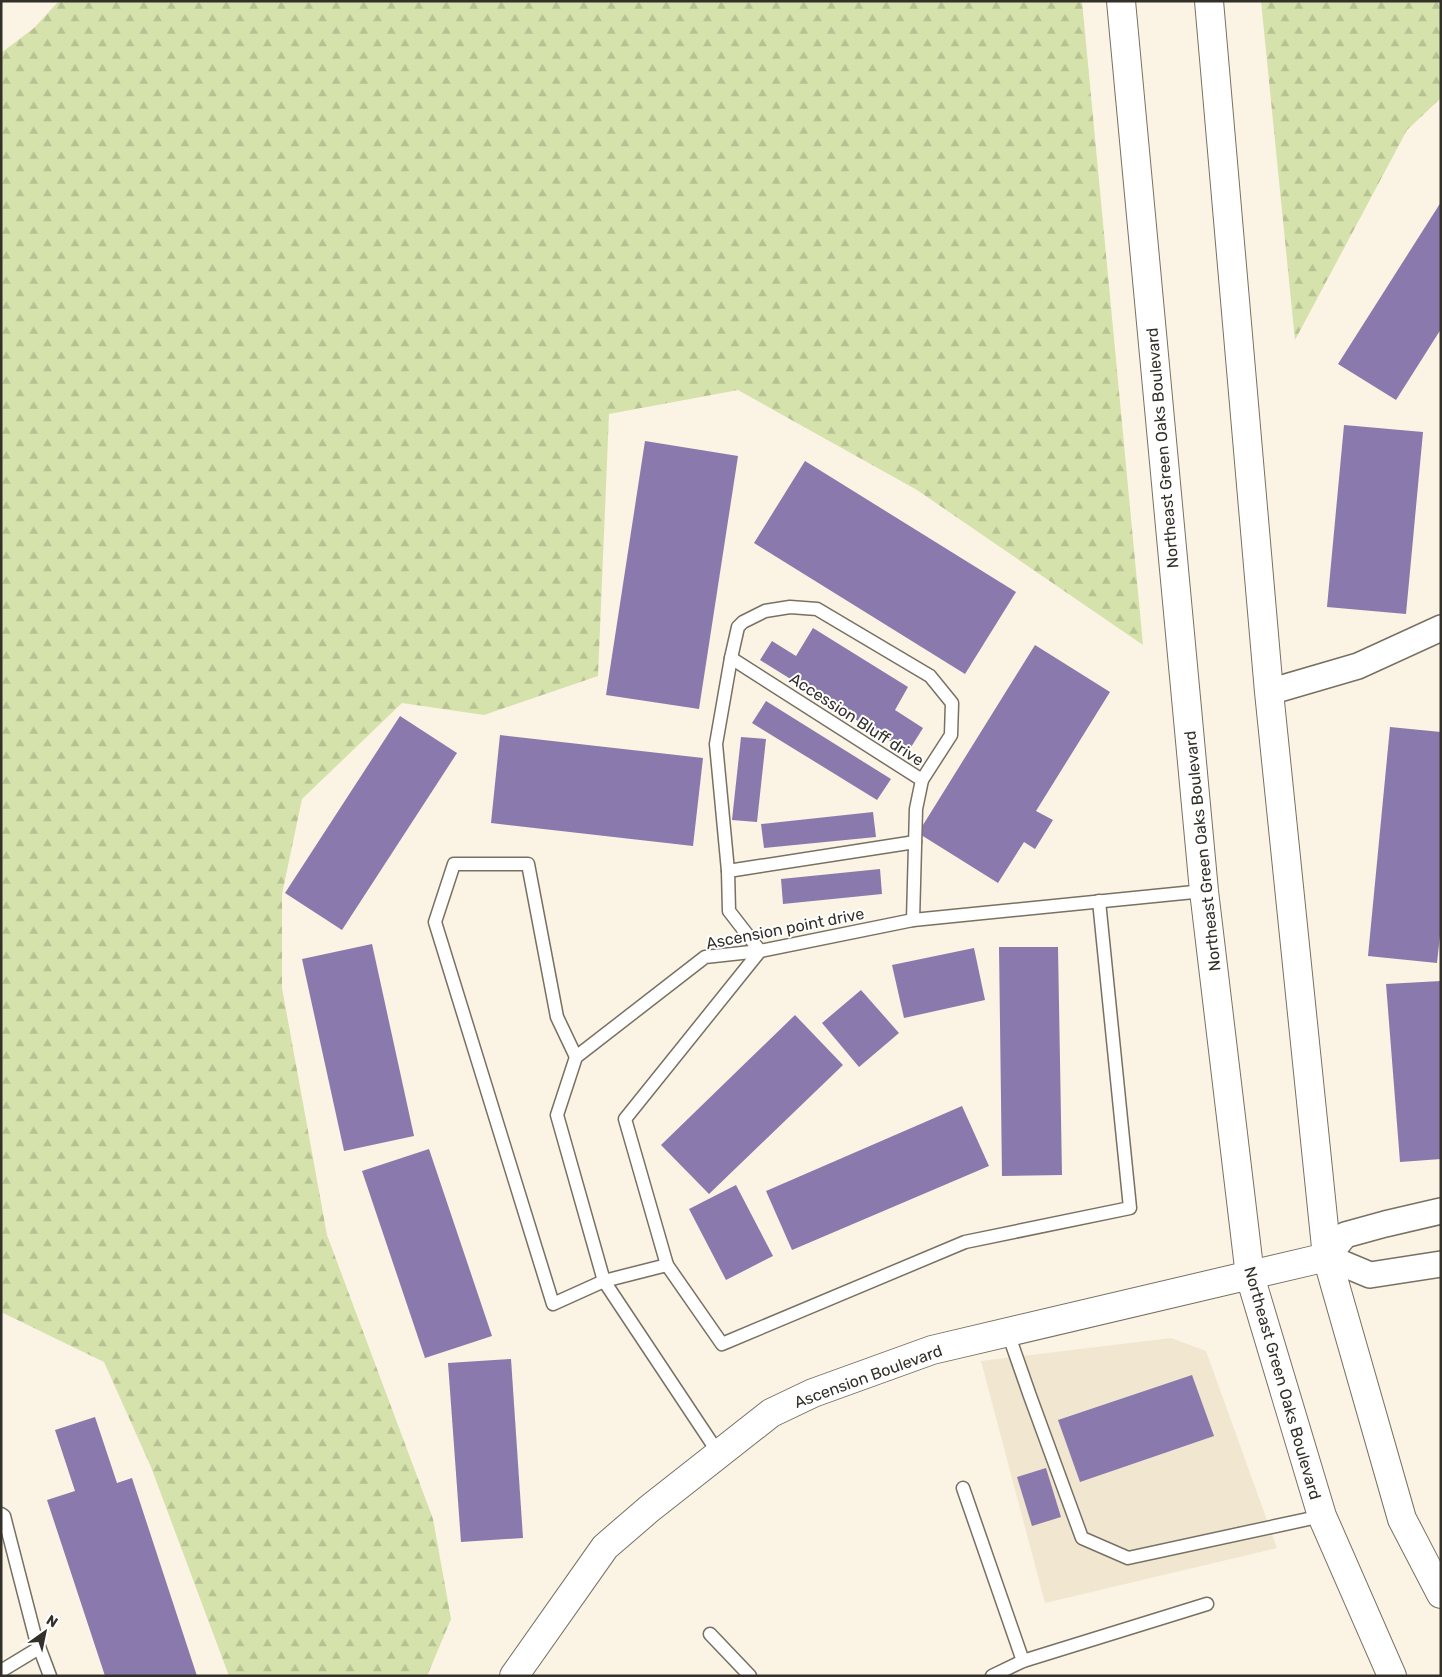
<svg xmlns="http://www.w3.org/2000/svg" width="1442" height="1677" font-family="Rubik,sans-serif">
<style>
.built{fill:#f1e6d0}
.forest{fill:url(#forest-firs)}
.building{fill:#8a79ac}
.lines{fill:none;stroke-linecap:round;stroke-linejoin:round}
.service-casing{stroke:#787163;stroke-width:15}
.minor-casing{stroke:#787163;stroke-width:28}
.tertiary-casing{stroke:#787163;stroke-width:30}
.secondary-casing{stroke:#787163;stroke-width:30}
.service{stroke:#fff;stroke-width:12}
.minor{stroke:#fff;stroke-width:25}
.tertiary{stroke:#fff;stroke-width:28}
.secondary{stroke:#fff;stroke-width:28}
.labels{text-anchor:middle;stroke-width:4;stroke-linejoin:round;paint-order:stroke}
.street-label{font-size:16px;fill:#33302a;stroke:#fff}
</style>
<defs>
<pattern id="forest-firs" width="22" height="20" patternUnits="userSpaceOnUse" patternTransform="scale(1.25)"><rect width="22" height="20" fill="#d5e2ab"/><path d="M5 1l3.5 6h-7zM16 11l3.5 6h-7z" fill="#b7c293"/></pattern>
</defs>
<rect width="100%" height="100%" fill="#fbf3e3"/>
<path class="built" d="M1171,1338L1206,1351L1277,1548L1045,1603L981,1361Z"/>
<g class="forest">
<path d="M59,1H1082L1143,645L917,490L738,390L609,414L598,676L484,715L402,703L302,799L282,894V988L327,1235L433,1519L451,1619L427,1676H229L151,1467L104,1362L1,1312V53L34,28Z"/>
<path d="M1261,1H1441V98L1407,130L1295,340Z"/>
</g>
<g class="building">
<path d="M1441,202V329L1396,400L1338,364Z"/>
<path d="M1344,425L1423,432L1406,614L1327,607Z"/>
<path d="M645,441L738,456L699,709L606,695Z"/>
<path d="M805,461L1016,592L965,674L754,543Z"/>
<path d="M813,628L908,687L895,710L923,728L908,752L760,660L772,641L796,656Z"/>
<path d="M1035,645L1110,692L1036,811L1053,820L1035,849L1024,842L998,883L918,833Z"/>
<path d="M766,701L891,779L877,800L752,723Z"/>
<path d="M400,716L457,753L342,930L285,893Z"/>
<path d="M1390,727L1441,732V926L1437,963L1368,956Z"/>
<path d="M500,735L703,758L693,846L491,823Z"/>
<path d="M741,737L766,739L757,822L732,820Z"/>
<path d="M873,812L876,837L764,848L761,824Z"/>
<path d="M880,869L882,894L783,904L781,879Z"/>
<path d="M372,944L414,1136L344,1151L302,959Z"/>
<path d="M999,947H1058L1062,1175L1002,1176Z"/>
<path d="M974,948L985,1000L904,1018L892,965Z"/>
<path d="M1441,981V1159L1400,1162L1386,984Z"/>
<path d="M861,990L899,1033L859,1067L822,1023Z"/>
<path d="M795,1015L843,1065L709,1194L661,1145Z"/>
<path d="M962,1106L989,1166L792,1250L766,1191Z"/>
<path d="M429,1149L492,1336L425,1358L362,1171Z"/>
<path d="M736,1185L773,1256L726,1280L689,1209Z"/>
<path d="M511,1359L523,1538L461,1542L448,1363Z"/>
<path d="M1192,1375L1214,1436L1080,1482L1058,1420Z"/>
<path d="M95,1417L117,1483L132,1478L197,1676H105L47,1500L75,1491L55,1430Z"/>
<path d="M1046,1468L1061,1517L1032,1526L1017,1477Z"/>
</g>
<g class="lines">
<defs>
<g id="service">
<path d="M731,658L922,780L916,809L913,920"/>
<path d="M728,871L716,744L731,658L738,627L743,622L765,611L790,607L817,609L930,676L952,703L951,735L922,780"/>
<path d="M760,951L729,911L728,871L915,842"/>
<path d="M576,1057L557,1017L528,864H454L435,922L553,1304L604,1281L667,1265L722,1344L965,1242L1130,1208L1099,901"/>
<path d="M667,1265L625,1119L760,951"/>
<path d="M1008,1333L1030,1396L1082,1538L1128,1558L1322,1516"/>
<path d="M719,1454L604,1281L557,1115L576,1057L705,957L760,951L913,920L1204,891"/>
<path d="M963,1488L1023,1661"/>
<path d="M1,1514L4,1516L35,1636L50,1676"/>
<path d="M710,1634L750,1676"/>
<path d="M1,1671L39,1648"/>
<path d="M992,1676L1023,1661L1207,1604"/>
</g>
<g id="minor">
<path d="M1269,692L1358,666L1441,628"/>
<path d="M1441,1211L1385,1224L1345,1235L1327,1257L1370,1275L1441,1264"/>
</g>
<path id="tertiary" d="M514,1676L605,1547L649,1509L771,1413L813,1393L932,1350L1327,1257"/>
<g id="secondary">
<path d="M1121,1L1204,891L1250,1276L1322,1516L1392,1676"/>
<path d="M1209,1L1269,692L1327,1257L1402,1519L1441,1594"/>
</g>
</defs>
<use href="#service" class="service-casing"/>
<use href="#minor" class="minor-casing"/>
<use href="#tertiary" class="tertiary-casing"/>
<use href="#secondary" class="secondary-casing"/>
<use href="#service" class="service"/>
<use href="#minor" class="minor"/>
<use href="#tertiary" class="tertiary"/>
<use href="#secondary" class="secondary"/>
</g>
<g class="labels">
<g class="street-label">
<text transform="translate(1162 448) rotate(-95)" y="6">Northeast Green Oaks Boulevard</text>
<text transform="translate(857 719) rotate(33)" y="6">Accession Bluff drive</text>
<text transform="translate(1202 851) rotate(-96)" y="6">Northeast Green Oaks Boulevard</text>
<text transform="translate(785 928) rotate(-11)" y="6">Ascension point drive</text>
<text transform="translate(868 1376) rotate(-20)" y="6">Ascension Boulevard</text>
<text transform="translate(1283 1383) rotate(74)" y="6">Northeast Green Oaks Boulevard</text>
</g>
</g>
<rect width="1442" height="1677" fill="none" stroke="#33302a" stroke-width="5"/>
<g transform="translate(45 1632) rotate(33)" stroke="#ffffff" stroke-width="4" paint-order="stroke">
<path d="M0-4L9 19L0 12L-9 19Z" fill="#33302a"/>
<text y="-8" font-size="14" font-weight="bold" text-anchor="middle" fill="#33302a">N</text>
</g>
</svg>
